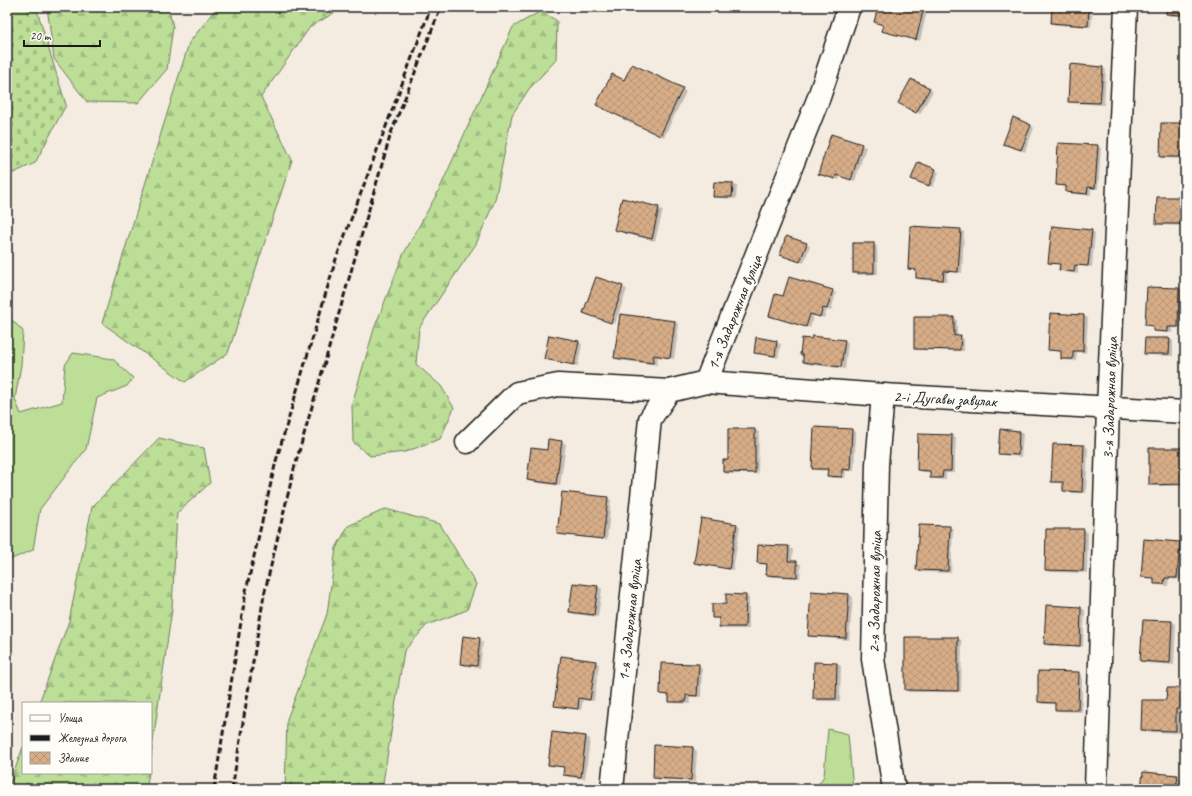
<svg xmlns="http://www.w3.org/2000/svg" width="1192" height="796" font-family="Caveat,sans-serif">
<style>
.grass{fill:#bcde97;stroke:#6c7d5a}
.forest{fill:url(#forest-firs);stroke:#6c7d5a}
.cemetery{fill:url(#cemetery-stones);stroke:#6c7d5a}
.shadow{fill:#0003}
.building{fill:url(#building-cross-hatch);stroke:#1c1c1c}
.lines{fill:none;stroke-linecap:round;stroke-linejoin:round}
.minor-casing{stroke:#1c1c1c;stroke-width:25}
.minor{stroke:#fdfcf7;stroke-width:22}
.rail{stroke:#1c1c1c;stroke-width:3;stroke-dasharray:6 3;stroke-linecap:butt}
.labels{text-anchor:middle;stroke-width:4;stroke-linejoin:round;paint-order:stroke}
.street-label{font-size:16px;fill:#1c1c1c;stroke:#fdfcf7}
</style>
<defs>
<pattern id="forest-firs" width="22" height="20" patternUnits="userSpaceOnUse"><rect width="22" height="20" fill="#bcde97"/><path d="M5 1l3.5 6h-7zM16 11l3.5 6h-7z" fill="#a1be82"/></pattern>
<pattern id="cemetery-stones" width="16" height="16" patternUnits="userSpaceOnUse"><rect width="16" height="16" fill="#bcde97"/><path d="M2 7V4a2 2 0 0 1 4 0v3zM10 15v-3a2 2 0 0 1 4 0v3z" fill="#a1be82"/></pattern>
<pattern id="building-cross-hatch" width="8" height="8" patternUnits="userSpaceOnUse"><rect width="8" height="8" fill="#d7ad88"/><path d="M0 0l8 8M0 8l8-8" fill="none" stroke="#b89475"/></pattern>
</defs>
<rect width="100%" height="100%" fill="#f5ece1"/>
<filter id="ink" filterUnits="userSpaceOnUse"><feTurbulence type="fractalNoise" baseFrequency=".025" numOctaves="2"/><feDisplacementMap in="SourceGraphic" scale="8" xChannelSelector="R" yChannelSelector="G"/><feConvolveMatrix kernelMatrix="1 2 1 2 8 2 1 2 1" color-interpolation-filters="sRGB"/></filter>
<g filter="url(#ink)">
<g class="grass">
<path d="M7,315L23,331L21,365L15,399L21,414L62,402L65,365L73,353L113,359L133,378L127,386L97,398L86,449L40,509L33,550L7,561Z"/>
<path d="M828,729L848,734L853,789H815L824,776Z"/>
</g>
<g class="forest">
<path d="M47,7H168L173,27L167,69L138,103L87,102L54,59Z"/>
<path d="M217,7H344L310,27L261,97L292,160L228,353L185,382L102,323L189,43Z"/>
<path d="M541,11L557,21L556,60L529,89L512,115L495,200L476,244L419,328L416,364L441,386L454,408L440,439L405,452L370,456L353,442L352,404L374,329L403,255L439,190L513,27Z"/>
<path d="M159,438L204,448L210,483L177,513L172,609L151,756V703H39L69,621L92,507Z"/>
<path d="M386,509L440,524L476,584L467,610L427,625L404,651L382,789H285L287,719L327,614L336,548L348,526Z"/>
<path d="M23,747V773H149L146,789H8Z"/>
</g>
<path class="cemetery" d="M7,7H36L66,105L35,163L7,176Z"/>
<g class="shadow">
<path d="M879,7H928L920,41L883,30L884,25L875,22Z"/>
<path d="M1053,7H1093L1091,27L1055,25L1052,23Z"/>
<path d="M1158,7H1185V16H1171L1167,14V8Z"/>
<path d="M1102,68L1106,70L1104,105L1073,103L1069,101Z"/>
<path d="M912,80L933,91L920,114L899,103Z"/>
<path d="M624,81L682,89L686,92L664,137L601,107Z"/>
<path d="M1185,124V159L1165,158L1161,156Z"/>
<path d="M1031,125L1034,128L1025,152L1008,146Z"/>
<path d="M832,135L866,147L855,181L840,176L839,180L823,175Z"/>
<path d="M1097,146L1101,148L1098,189H1091V195L1071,194L1067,192V187L1057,185Z"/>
<path d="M935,170L939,172L933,187L916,181Z"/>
<path d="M733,184L737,186L736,199L718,198L714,196Z"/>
<path d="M1185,198V226L1161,225L1157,223Z"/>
<path d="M623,199L663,210L655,241L615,230Z"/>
<path d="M960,230L964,232L962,273L947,272V281L921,280L917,278V271L909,269Z"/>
<path d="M1091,231L1095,233L1092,267L1078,266V274L1064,272L1060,270V265L1049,262Z"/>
<path d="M806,244L810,246L804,263L785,257Z"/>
<path d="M873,244L877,246L878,274L858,275L854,272Z"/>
<path d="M596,278L627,289L615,324L585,313Z"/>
<path d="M1179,289L1183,291L1181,328H1172V333L1158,332L1154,330V327L1146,325Z"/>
<path d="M832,291L836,293L831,311L827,310L824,318L814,315L810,328L770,316L784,297Z"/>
<path d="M1051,314L1084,316L1088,318L1086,353L1077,352L1076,361L1065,360L1062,358V352L1049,350Z"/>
<path d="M954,318L957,320V336L964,339V351L919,350L915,348Z"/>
<path d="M675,322L679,324L674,359L658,357L657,365L619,360L615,358Z"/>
<path d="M757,338L781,344L778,358L755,352Z"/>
<path d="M1169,339L1173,341V356L1149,355L1145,353Z"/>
<path d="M845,341L848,343L845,369L807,364L804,362V356L801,354Z"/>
<path d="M579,342L582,344L578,366L545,358Z"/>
<path d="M729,430H755L759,432L758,474H727L724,472L729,461Z"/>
<path d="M852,430L856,432L854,471H846L845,478H832L828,475L829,471L817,470L813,468Z"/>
<path d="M1001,430L1019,432L1023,434L1021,457L1003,455L999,453Z"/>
<path d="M952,436L956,438L954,473H946V480L935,479L931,477V472H922L918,470Z"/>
<path d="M562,442L566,444L560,486L531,482L528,480L548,451Z"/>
<path d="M1084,446L1088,448L1086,493H1068L1064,490V484L1052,482Z"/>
<path d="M1183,449L1185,451V486H1154L1150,484Z"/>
<path d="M607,498L611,500L607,540L562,535L558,533Z"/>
<path d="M736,524L740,527L733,570L695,562Z"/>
<path d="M949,527L953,529L951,573L921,572L917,570Z"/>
<path d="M1047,530H1084L1088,533L1087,573L1050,572L1046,570Z"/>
<path d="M1180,543L1184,545L1181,580L1169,579L1168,586L1158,585L1155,583V579L1142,576Z"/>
<path d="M789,547L793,550L792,562L801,564L800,578L771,577L767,575L768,565L758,563Z"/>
<path d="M598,587L602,589L598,617L574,614L570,611Z"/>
<path d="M849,595L853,597L849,640L813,637L809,635Z"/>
<path d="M746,596L749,598V629H724L720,626V620L713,617L727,605Z"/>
<path d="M1047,606L1081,608L1085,610L1083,647L1049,646L1045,644Z"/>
<path d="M1144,621L1172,622L1176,624L1174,665L1145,663L1142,661Z"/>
<path d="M958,638L962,641L961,692H909L906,689Z"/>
<path d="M479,639L483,642L480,668L465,666L461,664Z"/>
<path d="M595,662L599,664L594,701L583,700L581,710L559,707L555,705Z"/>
<path d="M837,664L841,666L840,701H818L814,699Z"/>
<path d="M699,665L702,668L701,697H690V704L674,703L670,701V696L661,694Z"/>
<path d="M1078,673L1082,675V712L1060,711L1056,709V704H1043L1039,702Z"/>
<path d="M1185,689V710H1180V733L1146,732L1142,730L1167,701Z"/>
<path d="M586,737L590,739L585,779L568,777L565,775V768L549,764Z"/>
<path d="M693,748L697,751L695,782L658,780L654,777Z"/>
<path d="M1177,776L1181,779L1180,789H1142Z"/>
</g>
<g class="building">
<path d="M878,7H924L916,40L881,31L883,25L874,22Z"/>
<path d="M1052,7H1089L1088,26L1051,23Z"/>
<path d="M1166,7H1181V15L1166,14Z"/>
<path d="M632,64L683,88L660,136L596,105L612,74L624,80Z"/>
<path d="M1070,64L1103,67L1100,103L1068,102Z"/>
<path d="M911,79L930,88L916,113L898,103Z"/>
<path d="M1013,117L1031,125L1021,150L1003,144Z"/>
<path d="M1161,123H1185V157H1160Z"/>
<path d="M831,134L862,144L851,180L836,175L835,179L818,174Z"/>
<path d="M1058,143L1098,145L1095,188L1088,187L1087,194L1066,192V186L1056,185Z"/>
<path d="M918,162L936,169L929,186L911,179Z"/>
<path d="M714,182L733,183L732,197H713Z"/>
<path d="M1157,197H1185V224H1156Z"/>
<path d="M622,198L659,207L652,239L614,230Z"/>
<path d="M910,226L961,229L958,272L944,271L943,280L916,278V270L908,269Z"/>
<path d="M1052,226L1092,230L1088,266L1075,265L1074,272L1059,270L1060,264L1048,263Z"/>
<path d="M786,236L807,243L800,262L780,255Z"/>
<rect x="853" y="243" width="21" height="30"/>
<path d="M596,277L623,286L611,323L583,313Z"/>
<path d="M789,277L833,290L827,309L823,308L820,317L810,314L806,327L769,316L775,294L783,296Z"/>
<path d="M1147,287L1179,288L1178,327H1168V332L1153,331V326L1145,325Z"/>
<path d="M1050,313L1084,315L1083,351H1073V359H1061V351L1048,350Z"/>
<path d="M620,314L675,321L670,358L654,355L653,363L614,358Z"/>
<path d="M914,317H954V336L961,335L960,350L914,349Z"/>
<path d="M549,335L579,341L574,365L544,359Z"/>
<path d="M812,336L845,340L841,367L803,362V355H800L802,338L811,339Z"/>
<path d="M756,337L777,341L775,356L754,353Z"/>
<path d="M1145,338H1170L1169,354H1144Z"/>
<path d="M814,427L852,429L850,470L842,469V477L827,476L828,469H812Z"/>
<path d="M728,429H755V473L723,472V460H728Z"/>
<path d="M1000,429L1019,431L1018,455L998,454Z"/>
<path d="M918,434L952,435L951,471H943L942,478H930V471L917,470Z"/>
<path d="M548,439L562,441L556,484L527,480L531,448L547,450Z"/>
<path d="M1053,444L1084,445L1082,492L1063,491V482H1051Z"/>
<path d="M1149,448H1184L1182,484L1149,485Z"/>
<path d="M562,492L608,497L603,539L557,534Z"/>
<path d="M701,518L737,524L729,569L694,563Z"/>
<path d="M919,525L950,526L948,571L916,570Z"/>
<path d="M1046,529H1084L1083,571L1045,570Z"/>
<path d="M1144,539L1180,542L1177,578H1165L1164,584H1154V578L1141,577Z"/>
<path d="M758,545L789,546L788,561H797V577L766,575L767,564L757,563Z"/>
<path d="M573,583L598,586L594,615L569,612Z"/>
<path d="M811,591L849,594L846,638L808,636Z"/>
<path d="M726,594L746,595L745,627H719V618H712V604H726Z"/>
<path d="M1046,605L1081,607L1080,646L1044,644Z"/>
<path d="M1143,620L1172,621L1170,663L1140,661Z"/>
<path d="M463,636L480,638L477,666L460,664Z"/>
<path d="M905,637H958V691L905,690Z"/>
<path d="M561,656L596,661L590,700L579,698L578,709L554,706Z"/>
<path d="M814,662L837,663L836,699H813Z"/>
<path d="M661,663L699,664L697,696L686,695V702H669V695L660,694Z"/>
<path d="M1038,671L1079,672L1078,710H1055V703L1038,702Z"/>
<path d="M1167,688H1185V709H1176V731L1141,730L1142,700H1166Z"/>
<path d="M552,732L586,736L581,777L563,775L564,767L548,765Z"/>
<path d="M654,745L693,747L691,780L653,778Z"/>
<path d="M1143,772L1178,775L1176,789H1141Z"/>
</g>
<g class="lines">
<defs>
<g id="minor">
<path d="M706,382L883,395L1185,412"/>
<path d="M883,395L877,464L873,659L894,789"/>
<path d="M467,442L517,393L558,385L669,391"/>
<path d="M612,789L650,419L669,391L706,382L819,97L849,7"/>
<path d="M1096,789L1108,408L1126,7"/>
</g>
</defs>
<use href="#minor" class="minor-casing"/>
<use href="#minor" class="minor"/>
<g class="rail">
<path d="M214,789L246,591L276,461L336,259L431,7"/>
<path d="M232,789L264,595L294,469L391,133L441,7"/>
</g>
</g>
</g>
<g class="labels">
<g class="street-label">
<text transform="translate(734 312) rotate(-68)" y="6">1-я Задарожная вуліца</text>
<text transform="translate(945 398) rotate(3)" y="6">2-і Дугавы завулак</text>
<text transform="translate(1109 398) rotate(-88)" y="6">3-я Задарожная вуліца</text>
<text transform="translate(874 592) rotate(-89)" y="6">2-я Задарожная вуліца</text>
<text transform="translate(629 620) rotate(-84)" y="6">1-я Задарожная вуліца</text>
</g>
</g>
<rect width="1192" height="796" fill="none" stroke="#fdfcf7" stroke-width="24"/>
<rect x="12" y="12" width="1168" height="772" fill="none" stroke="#1c1c1c" stroke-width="1.5" filter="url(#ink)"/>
<rect x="22" y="702" width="130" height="72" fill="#fdfcf7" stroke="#a3a29f"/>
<rect x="30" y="715" width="20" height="6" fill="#fdfcf7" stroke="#a3a29f"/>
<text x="58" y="722" font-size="12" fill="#1c1c1c">Улица</text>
<rect x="30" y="735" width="20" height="6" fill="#1c1c1c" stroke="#a3a29f"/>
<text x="58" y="742" font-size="12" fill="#1c1c1c">Железная дорога</text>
<rect x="30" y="752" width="20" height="12" fill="url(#building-cross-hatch)" stroke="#a3a29f"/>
<text x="58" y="762" font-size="12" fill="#1c1c1c">Здание</text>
<path d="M24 40v6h76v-6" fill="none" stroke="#1c1c1c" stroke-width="2"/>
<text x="30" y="40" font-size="12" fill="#1c1c1c" stroke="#fdfcf7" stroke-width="3" paint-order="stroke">20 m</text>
</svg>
